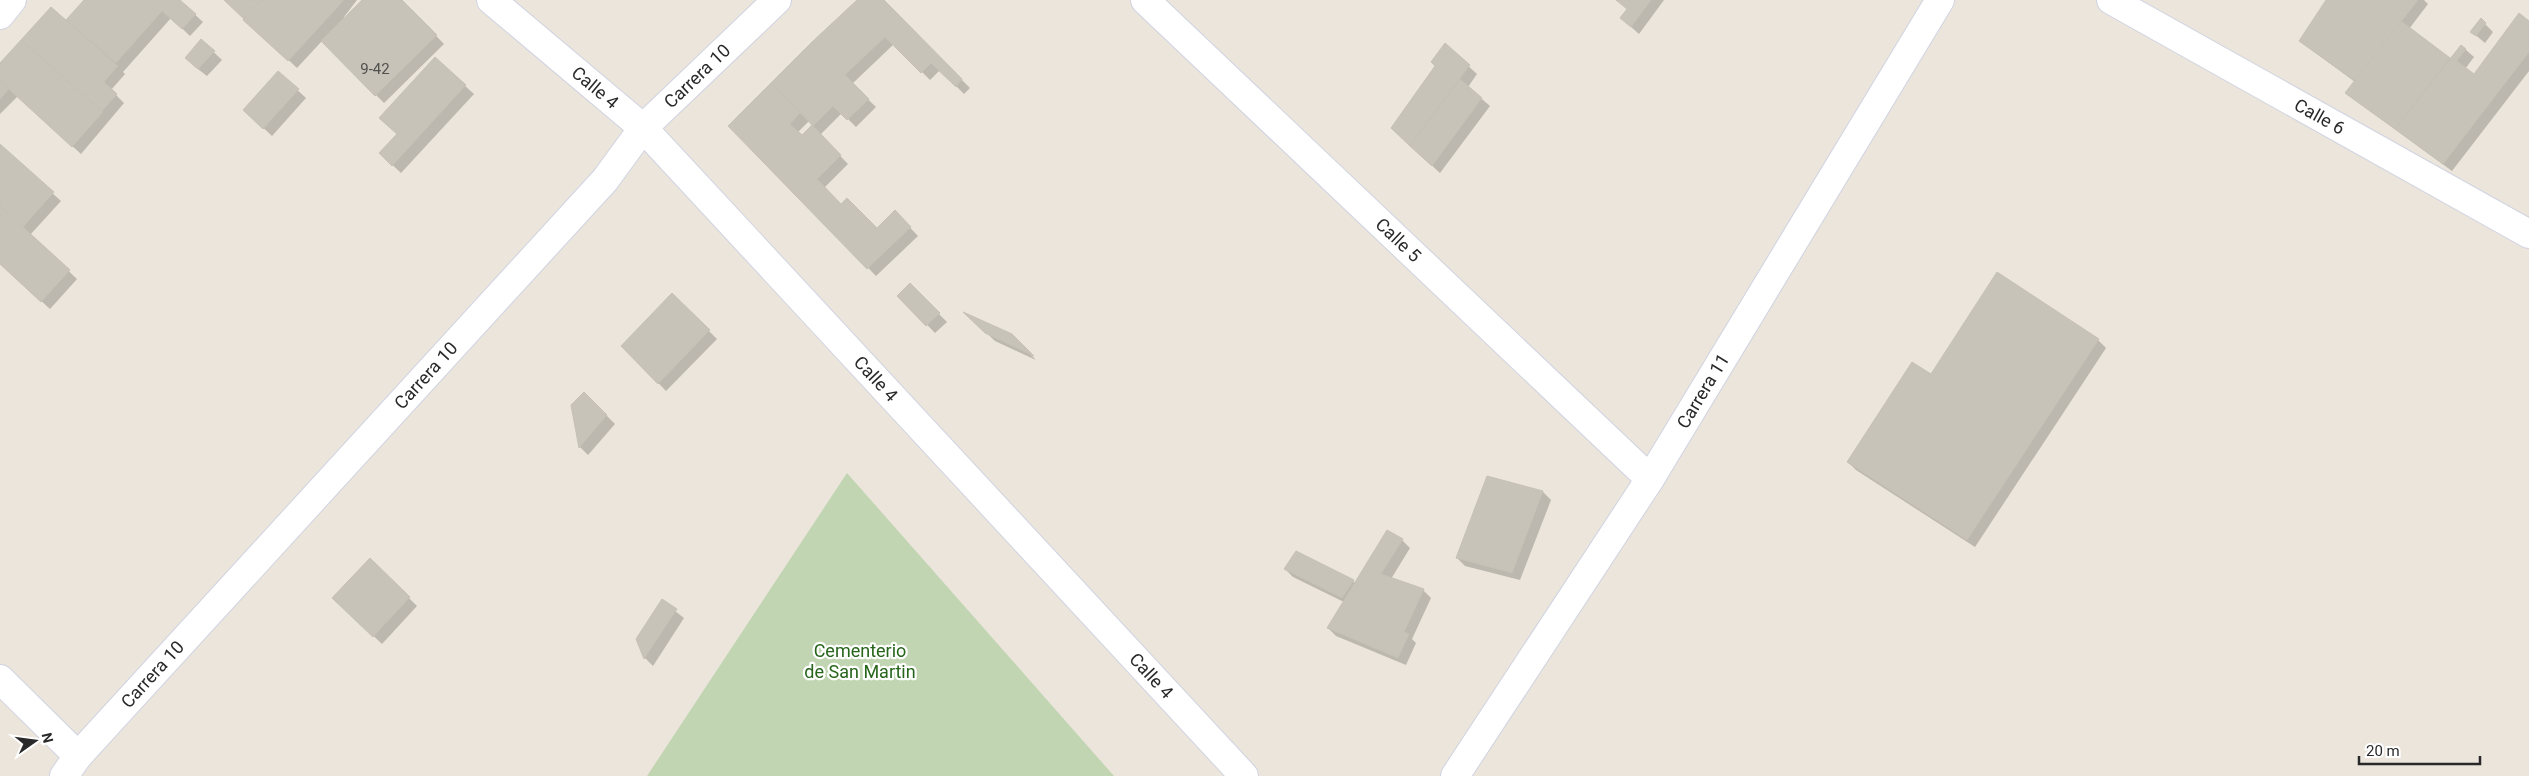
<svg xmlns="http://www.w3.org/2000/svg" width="2529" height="776" font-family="Roboto,sans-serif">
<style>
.cemetery{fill:#c1d5b2}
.shadow{fill:#0003;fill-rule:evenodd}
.building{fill:#c7c3b9;stroke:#c6c1b4}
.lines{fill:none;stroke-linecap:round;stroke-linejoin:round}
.street-casing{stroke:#d0d3e2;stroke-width:30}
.secondary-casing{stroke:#d0d3e2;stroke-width:30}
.street{stroke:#fff;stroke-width:28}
.secondary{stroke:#fff;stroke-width:28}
.labels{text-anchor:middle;stroke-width:4.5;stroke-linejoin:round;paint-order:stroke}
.number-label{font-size:15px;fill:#50504d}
.street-label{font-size:18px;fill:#292929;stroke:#fff}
.park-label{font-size:18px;fill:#26651a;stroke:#fff}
</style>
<rect width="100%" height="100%" fill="#ebe5db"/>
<path class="cemetery" d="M847,473L1114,776H647Z"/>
<g class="shadow">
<path d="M86,0H179L203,22L190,36L171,18L123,72L125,74L111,90L124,103L81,154L18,96L0,114V65L51,8L66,22Z"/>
<path d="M225,0H357L344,17L346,18L364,0H401L444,44L384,103L322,41L297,68Z"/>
<path d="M858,0H882L970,88L964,94L940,70L930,80L894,44L852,84L876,107L856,127L842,113L820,135L848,164L824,188L841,206L877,230L895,212L918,236L876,276L729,126ZM809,121L813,125L802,137L798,132Z"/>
<path d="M1617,0H1664L1639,34L1630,26L1628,9Z"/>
<path d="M2328,0H2424L2428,4L2409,29L2450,59L2461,46L2466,50L2474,57L2465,69L2474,76L2529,22V71L2452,171L2355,100L2347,93L2355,82L2300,41Z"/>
<path d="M2481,20L2493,32L2485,43L2472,32Z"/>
<path d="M201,40L222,60L207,76L194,66Z"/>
<path d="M1445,45L1477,74L1468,87L1490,106L1440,173L1400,136L1437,66Z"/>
<path d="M435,59L474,94L401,173L380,153L398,134Z"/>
<path d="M279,73L306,98L272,136L252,117Z"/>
<path d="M0,146L61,201L30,235L77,279L50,309L0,263Z"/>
<path d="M910,285L947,322L935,333L899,296Z"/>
<path d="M672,295L717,339L666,391L623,346Z"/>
<path d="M969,316L1011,335L1036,360L995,341Z"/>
<path d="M2098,340L2106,348L1975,547L1856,470L1848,462Z"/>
<path d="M584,393L615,424L588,455L580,447L573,406Z"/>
<path d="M1488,478L1543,492L1551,500L1520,580L1465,566L1457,558Z"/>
<path d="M1402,540L1410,548L1391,579L1423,590L1431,598L1412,639L1416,643L1406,665L1336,636L1328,628L1344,602L1293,577L1285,569L1353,581L1356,584Z"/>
<path d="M370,560L417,606L382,644L342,606Z"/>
<path d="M662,601L684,618L653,666L645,658L638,639Z"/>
</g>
<g class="building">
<path d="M84,0H180L196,14L182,29L162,11L116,63L66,20Z"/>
<path d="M224,0H261L244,19Z"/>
<path d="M261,0H344L288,61L243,20Z"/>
<path d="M362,0H402L437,35L375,96L321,41Z"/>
<path d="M857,0H884L962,79L956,87L931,63L921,73L885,37L845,75L812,42Z"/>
<path d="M1616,0H1651L1631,27L1620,18L1627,9Z"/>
<path d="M2326,0H2418L2355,81L2299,41Z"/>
<path d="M51,7L118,66L104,82L117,94L102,111L21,40Z"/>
<path d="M2519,13L2529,21V52L2443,164L2395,129L2461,45L2466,49L2457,61L2474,74Z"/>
<path d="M2481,18L2486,23L2476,36L2470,32Z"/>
<path d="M2401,21L2450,58L2395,129L2345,93Z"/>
<path d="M201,39L215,51L198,69L185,58Z"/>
<path d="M21,40L103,112L72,147L0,81V63Z"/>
<path d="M812,42L869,99L847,120L833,106L813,126L771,83Z"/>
<path d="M1445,43L1470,65L1410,146L1391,128L1435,66L1431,62Z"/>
<path d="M435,57L466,85L392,166L379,153L397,134L379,118Z"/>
<path d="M278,71L299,89L263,129L243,110Z"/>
<path d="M1460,79L1482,98L1432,166L1410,146Z"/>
<path d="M0,81L9,89L0,99Z"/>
<path d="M771,83L800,113L790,124L802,135L812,125L813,126L841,155L798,198L728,126Z"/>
<path d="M0,144L54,192L23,227L0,206Z"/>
<path d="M817,179L841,204L847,198L877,228L895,210L911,227L867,269L798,198Z"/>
<path d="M0,206L70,270L41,302L0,264Z"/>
<path d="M1997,272L2099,339L1967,540L1847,462L1912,362L1931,374Z"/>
<path d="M910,283L940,313L926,326L897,296Z"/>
<path d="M672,293L710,330L658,384L621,346Z"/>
<path d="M963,312L1012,334L1034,356L985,333Z"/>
<path d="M584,392L607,415L579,448L571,405Z"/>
<path d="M1487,476L1543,491L1512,573L1456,558Z"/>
<path d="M1387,530L1403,539L1381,574L1424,589L1404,632L1409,634L1398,658L1327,628Z"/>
<path d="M1296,551L1354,580L1342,598L1284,569Z"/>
<path d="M370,558L410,597L373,637L332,598Z"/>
<path d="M662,599L677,609L644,659L636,639Z"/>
</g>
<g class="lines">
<defs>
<g id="street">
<path id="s1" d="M1145,0L1650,479"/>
<path id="s2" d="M2111,0L2529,234"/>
<path d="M0,15L12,0"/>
<path d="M0,679L78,756"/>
<path id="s3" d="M64,776L78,756L605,180L643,128"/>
<path id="s4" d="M1455,776L1650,479L1940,0"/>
</g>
<g id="secondary">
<path id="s5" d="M491,0L643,128L1244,776"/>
<path id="s6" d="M643,128L777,0"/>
</g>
</defs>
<use href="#street" class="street-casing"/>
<use href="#secondary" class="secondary-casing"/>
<use href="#street" class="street"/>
<use href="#secondary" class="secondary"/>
</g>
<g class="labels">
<g class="number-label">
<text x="375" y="74">9-42</text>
</g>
<g class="street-label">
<text dy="6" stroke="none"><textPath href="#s6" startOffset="75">Carrera 10</textPath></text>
<text dy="6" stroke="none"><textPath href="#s5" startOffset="136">Calle 4</textPath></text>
<text dy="6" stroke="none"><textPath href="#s2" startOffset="239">Calle 6</textPath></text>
<text dy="6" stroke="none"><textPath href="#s1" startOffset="349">Calle 5</textPath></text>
<text dy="6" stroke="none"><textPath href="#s3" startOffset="540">Carrera 10</textPath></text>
<text dy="6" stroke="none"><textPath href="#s5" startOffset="541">Calle 4</textPath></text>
<text dy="6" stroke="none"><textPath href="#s4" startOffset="458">Carrera 11</textPath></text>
<text dy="6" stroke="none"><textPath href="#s3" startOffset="135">Carrera 10</textPath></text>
<text dy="6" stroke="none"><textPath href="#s5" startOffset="946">Calle 4</textPath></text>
</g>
<g class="park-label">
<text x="860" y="657">Cementerio<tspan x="860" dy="21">de San Martin</tspan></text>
</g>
</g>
<g transform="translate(35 741) rotate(76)" stroke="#ffffff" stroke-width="4" paint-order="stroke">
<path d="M0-4L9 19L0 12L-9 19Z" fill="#292929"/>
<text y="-8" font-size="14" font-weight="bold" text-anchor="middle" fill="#292929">N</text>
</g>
<path d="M2359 756v8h121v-8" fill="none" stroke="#292929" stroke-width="2.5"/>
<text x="2366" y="756" font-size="15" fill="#292929" stroke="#ffffff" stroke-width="4" paint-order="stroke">20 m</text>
</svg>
